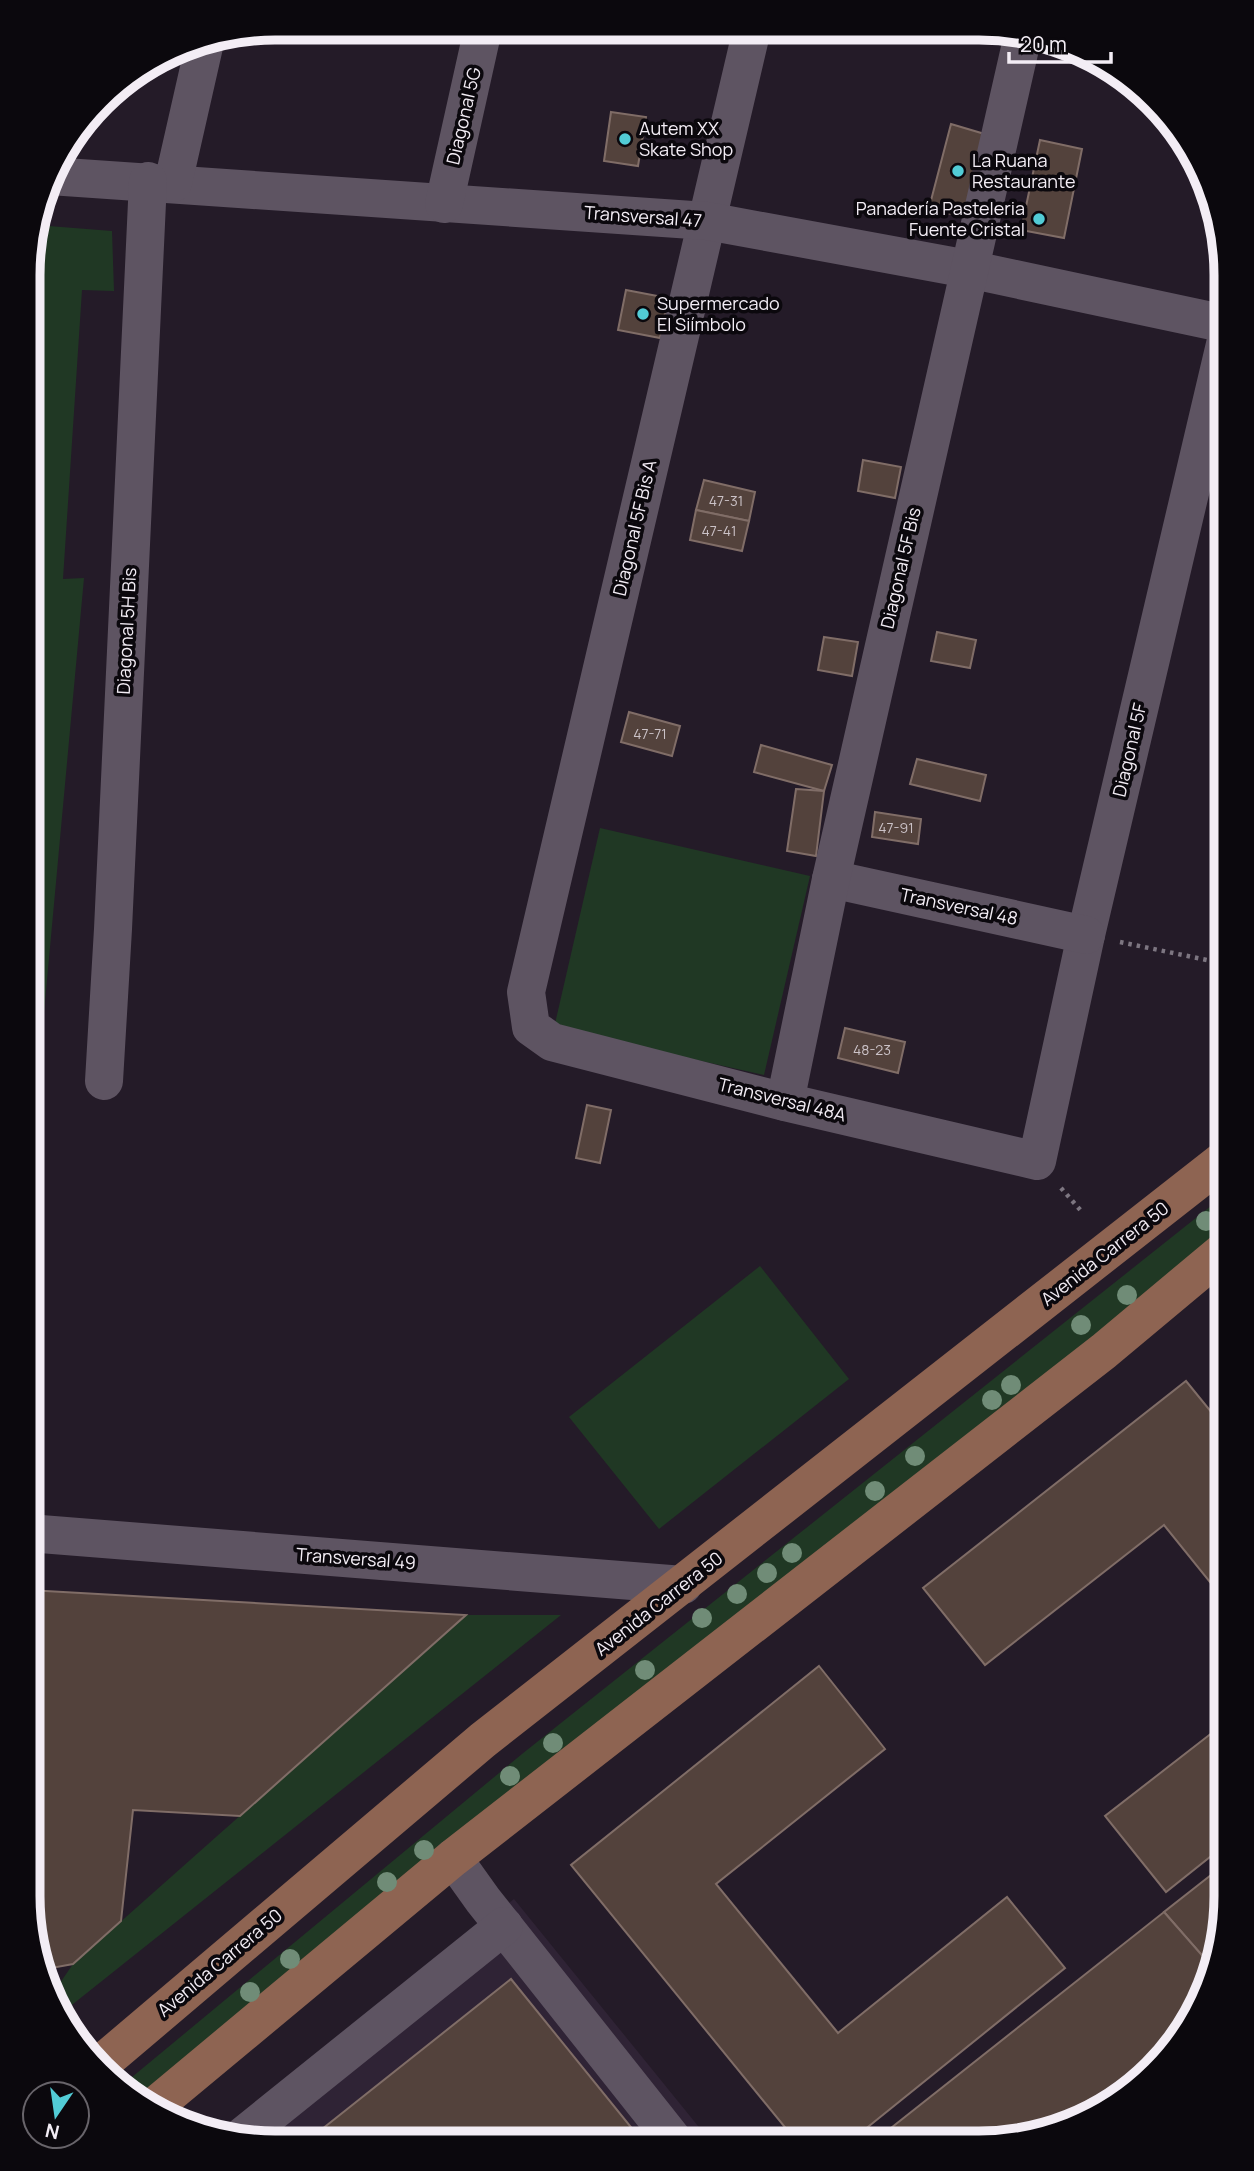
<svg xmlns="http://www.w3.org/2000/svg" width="1254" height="2171" font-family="Manrope,sans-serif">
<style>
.built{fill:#2f2335}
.green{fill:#203824}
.building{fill:#53423c;stroke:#806d67;stroke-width:2}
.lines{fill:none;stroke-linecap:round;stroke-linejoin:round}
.path{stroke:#7d7681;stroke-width:4.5;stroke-dasharray:3.5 5;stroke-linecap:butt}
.minor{stroke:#5e5462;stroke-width:38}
.major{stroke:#8e6452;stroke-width:38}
.tree{fill:#708c77}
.poi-dot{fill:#52ccd6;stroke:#0b080d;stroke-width:2.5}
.labels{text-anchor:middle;stroke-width:7;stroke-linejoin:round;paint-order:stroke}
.number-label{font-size:14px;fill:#cbc2c7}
.street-label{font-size:18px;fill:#f3edf5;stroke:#0b080d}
.poi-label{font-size:18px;fill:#f3edf5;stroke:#0b080d;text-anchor:start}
.rim{fill:none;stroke:#f3edf5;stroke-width:9}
</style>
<rect width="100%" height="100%" fill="#241b28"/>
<path class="built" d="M514,1899L711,2142L243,2141L224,2133Z"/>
<g class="green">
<path d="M36,225L112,231L114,291L82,290L63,579L84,578L40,1056L29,1057L30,243Z"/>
<path d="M600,828L810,876L764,1075L554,1028Z"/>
<path d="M1226,1194V1230L143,2099L124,2092L120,2087L522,1754Z"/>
<path d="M760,1266L849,1379L659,1529L569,1417Z"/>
<path d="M466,1615H561L63,2012L51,1996L73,1964Z"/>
</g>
<g class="building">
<path d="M280,28H334L331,39Z"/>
<path d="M611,112L646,117L638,166L604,161Z"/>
<path d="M951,124L988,135L966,218L929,208Z"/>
<path d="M1040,140L1082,149L1064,238L1021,230Z"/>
<path d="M626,290L668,298L660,338L618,330Z"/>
<path d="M863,460L901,467L895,498L858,491Z"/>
<path d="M704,480L755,492L749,521L696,510Z"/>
<path d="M696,510L749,521L742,551L690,540Z"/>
<path d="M937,632L976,640L970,668L931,661Z"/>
<path d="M824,637L858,642L852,676L818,670Z"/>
<path d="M629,712L680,726L672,756L621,742Z"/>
<path d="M761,745L832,765L824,791L754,772Z"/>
<path d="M917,759L986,775L980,801L910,784Z"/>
<path d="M796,789L824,791L816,856L787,851Z"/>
<path d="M875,812L921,819L918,844L872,837Z"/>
<path d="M845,1028L905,1042L898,1073L838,1058Z"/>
<path d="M587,1105L611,1110L600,1163L576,1158Z"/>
<path d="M1186,1381L1226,1430V1602L1164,1525L985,1665L923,1588Z"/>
<path d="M28,1590L466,1615L240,1816L133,1810L121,1921L73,1964L51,1968L46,1988L28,1896Z"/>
<path d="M819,1666L885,1749L716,1884L838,2033L1007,1897L1065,1968L848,2143L797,2142L571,1865Z"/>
<path d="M1226,1722L1225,1845L1166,1892L1105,1816Z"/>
<path d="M1225,1864V1913L1214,1969L1164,1912Z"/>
<path d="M1164,1912L1214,1969L1213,1976L1175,2046L1073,2124L979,2143H872Z"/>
<path d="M511,1979L643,2142L307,2141Z"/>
</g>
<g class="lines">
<g class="path">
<path d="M1120,942L1226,964"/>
<path d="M1061,1188L1083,1213"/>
</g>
<g class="minor">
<path d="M752,29L526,992L531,1027L552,1042L785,1102L1037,1161L1086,935L1226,340"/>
<path d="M50,176L707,221L968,269L1226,324"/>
<path d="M173,183L205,42"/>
<path d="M444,204L483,29"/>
<path d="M831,879L1086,935"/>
<path d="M104,1081L113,929L148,181"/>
<path d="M785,1102L831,879L1023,35"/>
<path d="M28,1533L683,1585"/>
<path d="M453,1858L483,1900L675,2142"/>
<path d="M239,2139L504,1926"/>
</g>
<g class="major">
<path d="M102,2063L483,1740L1226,1158"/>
<path d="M156,2105L453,1858L1104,1351L1226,1249"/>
</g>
</g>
<g class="tree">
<circle cx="1206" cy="1221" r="10"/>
<circle cx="1127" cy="1295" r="10"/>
<circle cx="1081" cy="1325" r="10"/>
<circle cx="1011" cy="1385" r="10"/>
<circle cx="992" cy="1400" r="10"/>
<circle cx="915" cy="1456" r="10"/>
<circle cx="875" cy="1491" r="10"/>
<circle cx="792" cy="1553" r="10"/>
<circle cx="767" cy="1573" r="10"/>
<circle cx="737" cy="1594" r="10"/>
<circle cx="702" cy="1618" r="10"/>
<circle cx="645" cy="1670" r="10"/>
<circle cx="553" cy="1743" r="10"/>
<circle cx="510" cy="1776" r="10"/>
<circle cx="424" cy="1850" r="10"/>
<circle cx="387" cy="1882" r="10"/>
<circle cx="290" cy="1959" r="10"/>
<circle cx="250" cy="1992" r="10"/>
</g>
<g class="poi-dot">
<circle cx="625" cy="139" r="7"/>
<circle cx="958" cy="171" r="7"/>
<circle cx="1039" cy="219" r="7"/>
<circle cx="643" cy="314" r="7"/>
</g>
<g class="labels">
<g class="number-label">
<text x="726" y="506">47-31</text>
<text x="719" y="536">47-41</text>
<text x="650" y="739">47-71</text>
<text x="896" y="833">47-91</text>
<text x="872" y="1055">48-23</text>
</g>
<g class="street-label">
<text transform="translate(464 116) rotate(-77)" y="6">Diagonal 5G</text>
<text transform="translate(643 217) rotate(4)" y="6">Transversal 47</text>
<text transform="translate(635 528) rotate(-77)" y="6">Diagonal 5F Bis A</text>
<text transform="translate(901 568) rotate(-77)" y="6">Diagonal 5F Bis</text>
<text transform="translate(127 631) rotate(-87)" y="6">Diagonal 5H Bis</text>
<text transform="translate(1130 750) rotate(-77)" y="6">Diagonal 5F</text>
<text transform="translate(959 907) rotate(12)" y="6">Transversal 48</text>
<text transform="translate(782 1100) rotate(14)" y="6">Transversal 48A</text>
<text transform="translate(1105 1254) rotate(-38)" y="6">Avenida Carrera 50</text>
<text transform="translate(356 1559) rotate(4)" y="6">Transversal 49</text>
<text transform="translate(659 1604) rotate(-38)" y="6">Avenida Carrera 50</text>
<text transform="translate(220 1963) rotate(-40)" y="6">Avenida Carrera 50</text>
</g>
<g class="poi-label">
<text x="639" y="135">Autem XX<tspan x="639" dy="21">Skate Shop</tspan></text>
<text x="972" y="167">La Ruana<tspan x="972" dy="21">Restaurante</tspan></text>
<text x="1025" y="215" text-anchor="end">Panadería Pasteleria<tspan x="1025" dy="21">Fuente Cristal</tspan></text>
<text x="657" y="310">Supermercado<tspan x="657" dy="21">El Siímbolo</tspan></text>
</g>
</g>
<path d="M0 0H1254V2171H0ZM275 40H979A235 235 0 0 1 1214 275V1896A235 235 0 0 1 979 2131H275A235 235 0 0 1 40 1896V275A235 235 0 0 1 275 40Z" fill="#0b080d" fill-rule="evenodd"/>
<path class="rim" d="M275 40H979A235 235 0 0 1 1214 275V1896A235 235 0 0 1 979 2131H275A235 235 0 0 1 40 1896V275A235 235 0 0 1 275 40Z"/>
<g transform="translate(56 2115) rotate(193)"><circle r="33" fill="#0b080d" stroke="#68646a" stroke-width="2"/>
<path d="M0-5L12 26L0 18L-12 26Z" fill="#52ccd6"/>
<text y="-10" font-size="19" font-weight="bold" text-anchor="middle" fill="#f3edf5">N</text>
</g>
<path d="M1009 52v10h102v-10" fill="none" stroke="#f3edf5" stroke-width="3.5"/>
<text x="1020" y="52" font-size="21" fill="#f3edf5" stroke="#0b080d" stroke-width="5" paint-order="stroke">20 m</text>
</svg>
